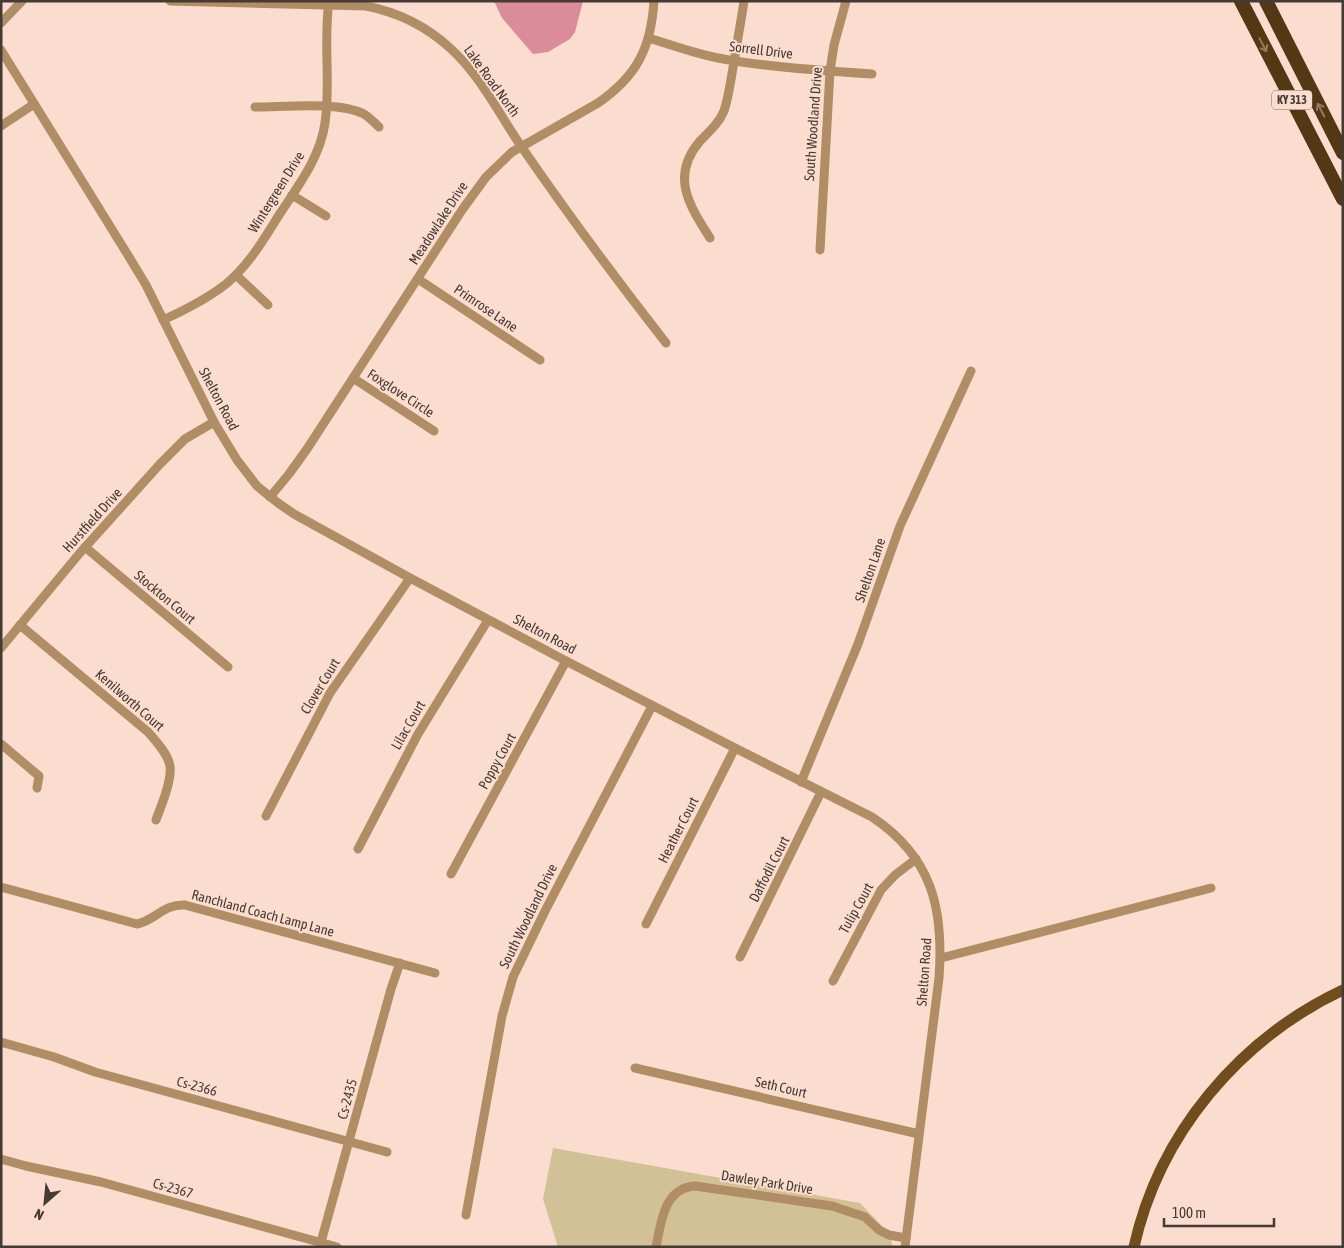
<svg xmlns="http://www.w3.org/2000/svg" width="1344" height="1248" font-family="'Asap Condensed',sans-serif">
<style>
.green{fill:#d2c197}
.water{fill:#da8c9a}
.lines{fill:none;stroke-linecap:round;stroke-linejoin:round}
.minor{stroke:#b18d65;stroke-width:9}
.major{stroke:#714c1d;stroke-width:11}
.highway{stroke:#543816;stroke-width:14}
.oneway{stroke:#967a60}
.labels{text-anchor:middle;stroke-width:4;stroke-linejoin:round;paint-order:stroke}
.shield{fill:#faddce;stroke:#7b6b62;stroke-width:1}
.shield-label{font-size:12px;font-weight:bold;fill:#453a34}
.street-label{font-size:14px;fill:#453a34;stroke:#faddce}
</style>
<rect width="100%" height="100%" fill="#faddce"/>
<path class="green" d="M553,1148L860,1203L884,1228L891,1231L892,1247H558L543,1199Z"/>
<path class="water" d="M494,1H583L575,32L570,39L548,52L533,54L502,18Z"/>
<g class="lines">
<g class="minor">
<path d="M170,1L366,6C397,12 426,26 450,48C480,75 499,114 521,146C567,213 616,279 666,343"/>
<path d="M1,23L22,1"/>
<path d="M649,38C677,47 706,57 735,61C780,68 826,71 872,74"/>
<path d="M1,50L126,252L146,285L214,422L237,460L257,486L278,503L294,514L410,578L566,661L735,748L872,817C932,857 944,908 939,978L905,1247"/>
<path d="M255,107C285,107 338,101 364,114C370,118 374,122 379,127"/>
<path d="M1,126L34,104"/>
<path d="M292,195L326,216"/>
<path d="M710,238C689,205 670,176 700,141C709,132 719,123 724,111C729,96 731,78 734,62C737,42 741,22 744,1"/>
<path d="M820,250L830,71L834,45L846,1"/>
<path d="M236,275L268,305"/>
<path d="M418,279L540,360"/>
<path d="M163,320C185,310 207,299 226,284C249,265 264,239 279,215C298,186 320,158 325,123C331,83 323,42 329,1"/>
<path d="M353,378L434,431"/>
<path d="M270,497L289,474L307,449L462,210L486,177L512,152L598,103C637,76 651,48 654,1"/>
<path d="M85,547L228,667"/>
<path d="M20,625L148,732C156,741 168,754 170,766C172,781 161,806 156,820"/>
<path d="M1,648L79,554L160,464L185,439L214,422"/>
<path d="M1,744L39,776L37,788"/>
<path d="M801,782L858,644L900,526L971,371"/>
<path d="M266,816L330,693L410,578"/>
<path d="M358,849L418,734L488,620"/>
<path d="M451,874L566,661"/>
<path d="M1,887L137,924C156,920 163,904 185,905L435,973"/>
<path d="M646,924L735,748"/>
<path d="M740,957L821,792"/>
<path d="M941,958L1211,888"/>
<path d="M833,981L881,890L895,875L916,859"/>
<path d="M1,1042L54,1057L95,1072L387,1152"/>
<path d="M635,1068L919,1134"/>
<path d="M1,1159L26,1166L101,1182L337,1247"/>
<path d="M466,1215L502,1016L513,977L545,911L652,706"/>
<path d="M321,1242L391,989L400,963"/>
<path d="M656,1247C661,1222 664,1188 695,1186L832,1206L865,1217L879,1230L889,1235L906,1238"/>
</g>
<path class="major" d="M1134,1247C1159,1134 1239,1039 1343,990"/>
<g class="highway">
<path d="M1241,1L1343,199"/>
<path d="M1266,1L1343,153"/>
</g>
</g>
<defs><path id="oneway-shaft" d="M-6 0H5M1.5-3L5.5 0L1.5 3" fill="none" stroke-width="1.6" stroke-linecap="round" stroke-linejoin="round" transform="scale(1.25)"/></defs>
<g class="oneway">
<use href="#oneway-shaft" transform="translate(1263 45) rotate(62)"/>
<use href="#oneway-shaft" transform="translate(1321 110) rotate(-117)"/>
</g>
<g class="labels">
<rect class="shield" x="1272" y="90.5" width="40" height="19" rx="4"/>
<g class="shield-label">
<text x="1292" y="104">KY 313</text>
</g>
<g class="street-label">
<text transform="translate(761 50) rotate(7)" y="5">Sorrell Drive</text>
<text transform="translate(492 81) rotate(54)" y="5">Lake Road North</text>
<text transform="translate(813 124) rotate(-86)" y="5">South Woodland Drive</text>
<text transform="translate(276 192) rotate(-58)" y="5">Wintergreen Drive</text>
<text transform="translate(438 223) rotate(-57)" y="5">Meadowlake Drive</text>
<text transform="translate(486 308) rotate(34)" y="5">Primrose Lane</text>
<text transform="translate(401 393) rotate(33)" y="5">Foxglove Circle</text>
<text transform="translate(219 399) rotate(62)" y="5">Shelton Road</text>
<text transform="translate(92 520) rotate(-48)" y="5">Hurstfield Drive</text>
<text transform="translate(870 570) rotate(-71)" y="5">Shelton Lane</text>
<text transform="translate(165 597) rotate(40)" y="5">Stockton Court</text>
<text transform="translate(545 634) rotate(28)" y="5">Shelton Road</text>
<text transform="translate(320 686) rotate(-59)" y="5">Clover Court</text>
<text transform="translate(130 700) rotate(41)" y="5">Kenilworth Court</text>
<text transform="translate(408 725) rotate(-60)" y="5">Lilac Court</text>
<text transform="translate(497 761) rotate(-61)" y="5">Poppy Court</text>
<text transform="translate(678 830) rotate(-63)" y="5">Heather Court</text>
<text transform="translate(769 869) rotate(-63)" y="5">Daffodil Court</text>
<text transform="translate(856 908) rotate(-61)" y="5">Tulip Court</text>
<text transform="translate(263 913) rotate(15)" y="5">Ranchland Coach Lamp Lane</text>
<text transform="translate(528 916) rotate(-64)" y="5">South Woodland Drive</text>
<text transform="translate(924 972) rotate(-86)" y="5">Shelton Road</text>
<text transform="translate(197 1086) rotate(15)" y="5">Cs-2366</text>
<text transform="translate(781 1087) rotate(13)" y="5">Seth Court</text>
<text transform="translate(347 1099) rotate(-75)" y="5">Cs-2435</text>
<text transform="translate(767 1182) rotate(9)" y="5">Dawley Park Drive</text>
<text transform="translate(173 1188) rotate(16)" y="5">Cs-2367</text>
</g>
</g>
<rect width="1344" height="1248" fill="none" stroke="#453a34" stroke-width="5"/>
<g transform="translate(45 1203) rotate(207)" stroke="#faddce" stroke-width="4" paint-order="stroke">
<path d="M0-4L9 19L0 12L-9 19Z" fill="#453a34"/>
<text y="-8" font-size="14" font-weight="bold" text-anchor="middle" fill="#453a34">N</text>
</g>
<path d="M1164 1218v8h110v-8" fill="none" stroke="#453a34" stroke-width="2.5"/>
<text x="1172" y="1218" font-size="15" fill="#453a34" stroke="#faddce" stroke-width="4" paint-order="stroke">100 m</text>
</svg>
